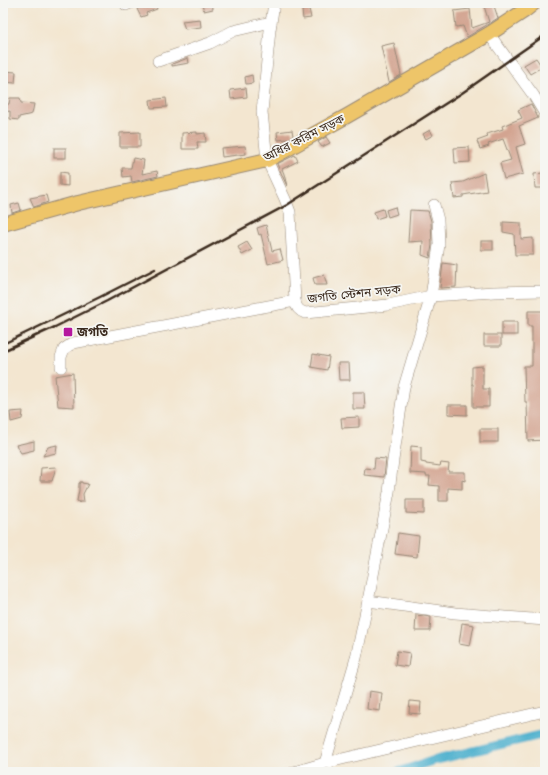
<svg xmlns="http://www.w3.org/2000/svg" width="548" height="775" font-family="Mali,'Noto Sans Bengali',sans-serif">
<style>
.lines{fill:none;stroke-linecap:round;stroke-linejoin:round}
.canal{stroke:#4fb1ce;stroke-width:9}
.building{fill:#d3a491}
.minor-casing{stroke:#978877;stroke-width:12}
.major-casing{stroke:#978877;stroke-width:16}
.minor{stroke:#fff;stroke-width:11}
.major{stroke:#eec569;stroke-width:14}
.rail{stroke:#3b2a1e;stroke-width:2.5}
.poi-dot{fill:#b5179e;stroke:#f6f6f2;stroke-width:1.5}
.labels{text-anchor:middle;stroke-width:3.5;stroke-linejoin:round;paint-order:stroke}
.street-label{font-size:12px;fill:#3b2a1e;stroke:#f6f6f2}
.poi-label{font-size:12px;font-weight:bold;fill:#3b2a1e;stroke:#f6f6f2;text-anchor:start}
</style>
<rect width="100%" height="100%" fill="#f6f6f2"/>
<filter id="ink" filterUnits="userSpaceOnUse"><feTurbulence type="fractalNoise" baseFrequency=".025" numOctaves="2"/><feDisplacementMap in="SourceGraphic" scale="8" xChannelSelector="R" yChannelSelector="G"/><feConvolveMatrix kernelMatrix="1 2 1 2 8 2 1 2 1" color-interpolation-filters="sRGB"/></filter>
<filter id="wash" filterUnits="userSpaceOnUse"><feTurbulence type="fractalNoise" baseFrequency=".012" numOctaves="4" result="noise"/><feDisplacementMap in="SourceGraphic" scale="16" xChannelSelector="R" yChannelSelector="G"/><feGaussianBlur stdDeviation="0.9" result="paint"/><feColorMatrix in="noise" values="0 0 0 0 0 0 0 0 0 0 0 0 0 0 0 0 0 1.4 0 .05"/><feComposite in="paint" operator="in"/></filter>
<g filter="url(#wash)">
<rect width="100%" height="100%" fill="#f3e6d0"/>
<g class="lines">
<path class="canal" d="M398,772L432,761L545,734"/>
</g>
<g id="blocks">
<g class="building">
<path d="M153,3H155L157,9L146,13L147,15L141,17L137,9Z"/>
<path d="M207,3H212L213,9L204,11L202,4Z"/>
<path d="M483,3H493L498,18L467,37L463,26L456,27L454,11L470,9L472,28L489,22Z"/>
<path d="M309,9L311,18L303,19L302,10Z"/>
<path d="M200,19L201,27L185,29L182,21Z"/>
<path d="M394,43L401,75L389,82L381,46Z"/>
<path d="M188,58L189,63L172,66V64Z"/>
<path d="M536,58L542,67L530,74L524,65Z"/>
<path d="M3,71L16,72L15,83L3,82Z"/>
<path d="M252,75L253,83L246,84L245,77Z"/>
<path d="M246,88L247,97L231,99L230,90Z"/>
<path d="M10,98H20L21,103L34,104L32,114L19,117V120L10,119V111L3,112V105L9,104Z"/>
<path d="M166,98L167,107L151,108L150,100Z"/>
<path d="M531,104L538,118L519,126L525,144L516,147L523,174L504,179L500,163L511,160L503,139L488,144L489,146L480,149L477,141L488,137L487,134L503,129L502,126L522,118L518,110Z"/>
<path d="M292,130L293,136L288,139L278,140L277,132Z"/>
<path d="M430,130L433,135L426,139L423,134Z"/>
<path d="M140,132V147H120V133Z"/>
<path d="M197,132V134L205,133L206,142H197L198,149H182V133Z"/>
<path d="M326,137L330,143L322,147L318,142Z"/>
<path d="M245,146L246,154L222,157L221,148Z"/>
<path d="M469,147L470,162L455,163L454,148Z"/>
<rect x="54" y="148" width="12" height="10"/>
<path d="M295,155L298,161L282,169L284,174L287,186L277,164Z"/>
<path d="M133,158L144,160L142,174L157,171L158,176L132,182L131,176L123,177L122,168H131Z"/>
<path d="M60,172L68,173V186L60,185Z"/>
<path d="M484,173L487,191L463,195V197L454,198L452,183L463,182Z"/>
<path d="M543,173L544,188H535L534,174Z"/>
<path d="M46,195L48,202L34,207L30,198Z"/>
<path d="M19,203L21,210L12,213L11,205Z"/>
<path d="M395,207L397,214L388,217L386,210Z"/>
<path d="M383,209L385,216L376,219L374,212Z"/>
<path d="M410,210L428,211L431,221L432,245L430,258L422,255L423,241L408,242Z"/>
<path d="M503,222L521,223V239L533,238V255H515L514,234L503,232Z"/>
<path d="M266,225L272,251L280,249L283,260L268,264L261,234L259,235L257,228Z"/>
<rect x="481" y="241" width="12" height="9"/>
<path d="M247,242L252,250L242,255L238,247Z"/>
<path d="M443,263L457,265L456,287L440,288Z"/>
<path d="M324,275L327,285H315L313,278Z"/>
<path d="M528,311H545V440L528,441L527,402H525L524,366H532V326H528Z"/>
<rect x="502" y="322" width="15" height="13"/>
<rect x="484" y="335" width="17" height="11"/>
<path d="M313,354L329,357L327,370L311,367Z"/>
<path d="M338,363H349L350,380H339Z"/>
<path d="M483,366V389H489V407H473V384H472V367Z"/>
<path d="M73,373L74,407L58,406L55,376Z"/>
<path d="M353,392H364L365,409H353Z"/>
<path d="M448,405H467V415L448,414Z"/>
<path d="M23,411L22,419L11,422L10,412Z"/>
<path d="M359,417V427L342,428L341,418Z"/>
<rect x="480" y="429" width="18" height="13"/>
<path d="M34,441V450L21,453L16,445Z"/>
<path d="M57,445L56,453L43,456L48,447Z"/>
<path d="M411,446L421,447V462L426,463V464L440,466L441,463L449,464L448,472H465V481L462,480V489L448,488V501H439V486L429,485L430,476H426V474L410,473Z"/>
<path d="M375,458L386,459L384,477L364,475L365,468L374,469Z"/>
<path d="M56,467L52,481H40L41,468Z"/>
<path d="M80,482H82V483L88,484L83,494L84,502H79V503V502L77,501L79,490V483H80Z"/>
<path d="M406,500H424V514L406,513Z"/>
<path d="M398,533L419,536L417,557L395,554Z"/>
<path d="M416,615L431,617L430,631H415Z"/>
<path d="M462,623L474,625L470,646L459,644Z"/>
<path d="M397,651L410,653L408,667L395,665Z"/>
<path d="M369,691L382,693L380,711L367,709Z"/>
<path d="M410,701L421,702L420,714L409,713Z"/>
</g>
</g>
</g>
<g filter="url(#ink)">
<use href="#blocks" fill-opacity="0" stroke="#978877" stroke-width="1"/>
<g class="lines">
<defs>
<g id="minor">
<path d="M274,3L270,30L262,112L267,160L285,199L290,212L295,301C296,308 299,311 305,313L388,305L431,296L494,292L545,291"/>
<path d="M126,5L131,3"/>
<path d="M489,34L534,96L545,114"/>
<path d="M158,61L210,43L233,31L271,22"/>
<path d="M61,367V357L64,349L73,343L295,301"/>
<path d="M368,601L455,613L545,620"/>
<path d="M325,763L356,658L368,601L389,492L393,460L404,387L431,296L439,245L438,220L434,205"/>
<path d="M294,772L325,763L545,711"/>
</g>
<path id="major" d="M3,224L78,203L267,160L282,152L347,116L489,34L524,11L534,3"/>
</defs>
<use href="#minor" class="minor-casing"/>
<use href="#major" class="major-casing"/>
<use href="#minor" class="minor"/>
<use href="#major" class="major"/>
<g class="rail">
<path d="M3,344L100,297L155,269"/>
<path d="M3,351L55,327L107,301L287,205L462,93L545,35"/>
</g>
</g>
</g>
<rect class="poi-dot" x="63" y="327" width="10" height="10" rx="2"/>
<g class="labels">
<g class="street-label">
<text transform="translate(304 138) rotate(-27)" y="4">অধির করিম সড়ক</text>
<text transform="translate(354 294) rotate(-6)" y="4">জগতি স্টেশন সড়ক</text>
</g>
<g class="poi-label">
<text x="77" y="336">জগতি</text>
</g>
</g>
<rect width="548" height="775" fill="none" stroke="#f6f6f2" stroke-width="16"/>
</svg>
